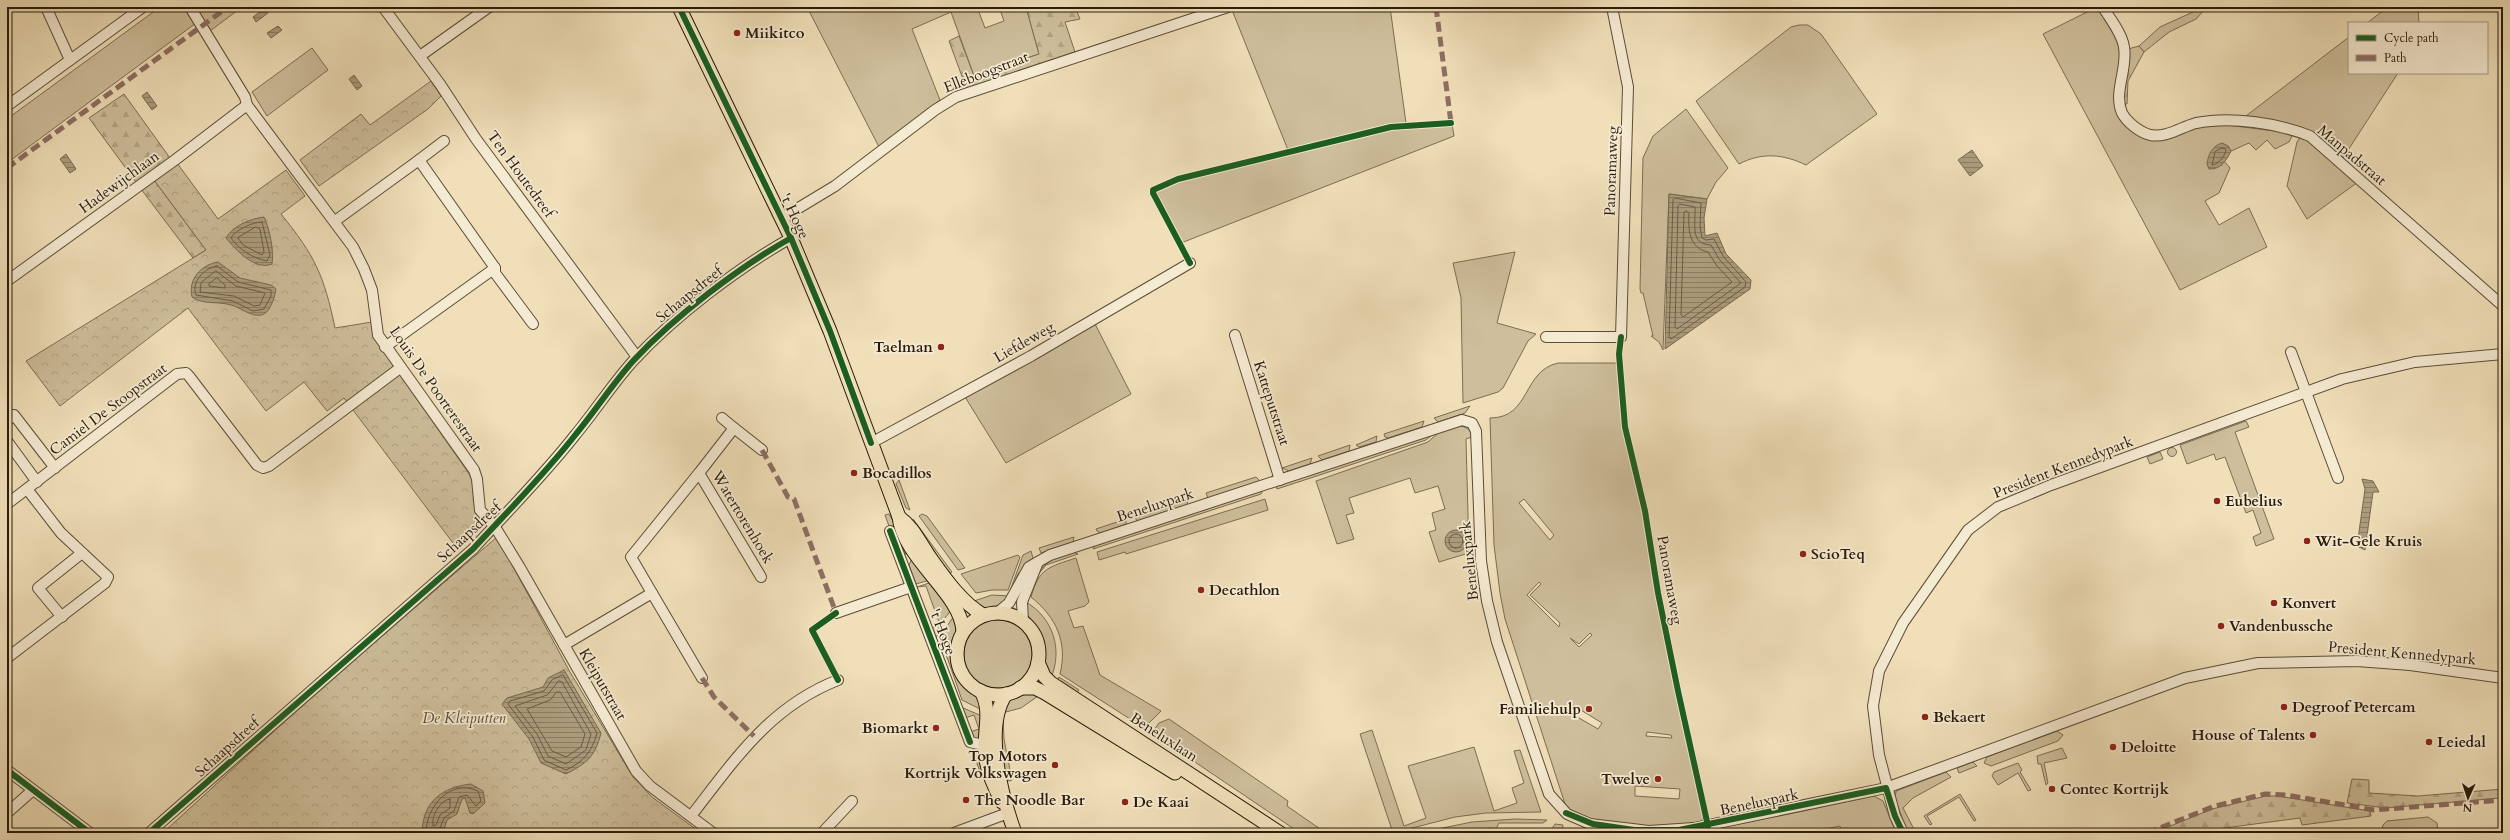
<svg xmlns="http://www.w3.org/2000/svg" width="2510" height="840" font-family="Cardo,serif">
<style>
.green{fill:#cebe9b;stroke:#7c6d52;fill-rule:evenodd}
.forest{fill:url(#forest-firs);stroke:#7c6d52}
.park{fill:url(#park-crowns);stroke:#7c6d52}
.water{fill:url(#water-rules);stroke:#786950}
.lines{fill:none;stroke-linecap:round;stroke-linejoin:round}
.shore{stroke:#6a5c44;stroke-width:1}
.minor-casing{stroke:#5b4d36;stroke-width:12}
.major-casing{stroke:#291c0a;stroke-width:15}
.minor{stroke:#f5ead2;stroke-width:10}
.major{stroke:#f0dfb9;stroke-width:13}
.quiet{stroke:#8d6e63;stroke-width:5;stroke-dasharray:10 5;stroke-linecap:butt}
.cycleway-casing{stroke:#f5ead2;stroke-width:8}
.cycleway{stroke:#1b5e20;stroke-width:6}
.poi-dot{fill:#8f2418;stroke:#f5ead2;stroke-width:1.5}
.labels{text-anchor:middle;stroke-width:3.5;stroke-linejoin:round;paint-order:stroke}
.poi-label{font-size:15px;font-weight:bold;fill:#291c0a;stroke:#f5ead2;text-anchor:start}
.street-label{font-size:15px;fill:#291c0a;stroke:#f5ead2}
.park-label{font-size:15px;font-style:italic;fill:#5b4d36;stroke:#f5ead2}
</style>
<defs>
<pattern id="forest-firs" width="22" height="20" patternUnits="userSpaceOnUse"><rect width="22" height="20" fill="#cebe9b"/><path d="M5 1l3.5 6h-7zM16 11l3.5 6h-7z" fill="#b1a384"/></pattern>
<pattern id="park-crowns" width="20" height="18" patternUnits="userSpaceOnUse"><rect width="20" height="18" fill="#cebe9b"/><path d="M2 6a3 3 0 1 1 6 0M12 15a3 3 0 1 1 6 0" fill="none" stroke="#b1a384"/></pattern>
<pattern id="water-rules" width="6" height="5" patternUnits="userSpaceOnUse"><rect width="6" height="5" fill="#ac9d7e"/><path d="M0 2.5h6" fill="none" stroke="#8c7f65"/></pattern>
</defs>
<rect width="100%" height="100%" fill="#f0dfb9"/>
<filter id="stains"><feTurbulence type="fractalNoise" baseFrequency=".005" numOctaves="4"/><feColorMatrix values="0 0 0 0 .2 0 0 0 0 .09 0 0 0 0 .02 0 0 0 .5 -.17"/></filter>
<radialGradient id="worn" r=".72"><stop offset=".6" stop-color="#630" stop-opacity="0"/><stop offset="1" stop-color="#630" stop-opacity=".3"/></radialGradient>
<g class="green">
<path d="M160,7H185L196,23L7,163V119Z"/>
<path d="M195,7H242L210,31Z"/>
<path d="M807,7H977L985,28L1004,21L999,7H1026L1039,54L974,76L951,12L912,29L940,100L879,147Z"/>
<path d="M1241,7H1390L1406,123L1340,136L1288,150L1232,10Z"/>
<path d="M2097,7L2114,30L2121,48L2116,99L2146,136L2219,124L2291,133L2292,136L2289,142L2275,149L2267,140L2256,150L2249,143L2231,151L2228,146L2222,143L2212,150L2221,166L2224,161L2230,168L2219,193L2205,201L2219,225L2249,208L2267,247L2180,290L2043,34Z"/>
<path d="M2197,7H2207L2196,19L2169,32L2144,52L2139,46L2160,27L2193,12Z"/>
<path d="M2388,7H2418L2419,23H2367Z"/>
<path d="M1799,25H1808L1821,34L1877,114L1806,165C1783,154 1762,152 1739,164L1696,101L1791,27Z"/>
<path d="M2349,37V73H2398L2343,158L2313,132L2242,119Z"/>
<path d="M312,48L328,70L267,116L252,92Z"/>
<path d="M1686,109L1728,168L1716,182L1707,199L1669,194L1663,350L1659,342L1651,336H1653L1643,293H1641L1640,289L1643,158L1653,136Z"/>
<path d="M1452,124L1454,136L1181,243L1155,193L1156,188L1166,183L1347,138L1405,126Z"/>
<path d="M2301,136L2307,138L2358,182L2307,219L2287,186L2297,142Z"/>
<path d="M1515,252L1497,323L1536,334L1528,341L1503,388L1498,392L1463,403L1461,298L1453,263Z"/>
<path d="M1094,322L1131,394L1006,463L965,397Z"/>
<path d="M1558,363H1617L1623,427L1643,512L1661,616L1703,815L1702,822C1658,827 1605,832 1566,807L1505,619L1500,593L1494,545L1490,418C1531,418 1522,371 1558,363ZM1524,499L1554,535L1550,540L1519,503ZM1539,582L1541,584L1530,595L1560,623L1559,627L1527,595ZM1590,633L1592,635L1579,647L1570,638L1579,644ZM1571,704L1602,723L1598,729L1567,711ZM1647,732L1671,735L1672,738L1646,736ZM1635,786L1680,789L1679,799L1635,796Z"/>
<path d="M1470,406L1465,413L1438,422L1434,418Z"/>
<path d="M1424,421L1422,427L1388,438L1385,437L1384,434Z"/>
<path d="M2246,421L2249,427L2235,432L2274,539L2256,546L2253,537L2261,533L2253,510L2246,513L2225,457L2216,460L2214,454L2187,464L2180,445Z"/>
<path d="M1458,426C1465,426 1472,430 1472,437L1466,439L1469,553L1439,562L1429,532L1436,530L1432,513L1445,509L1438,486L1415,493L1410,478L1349,498L1354,513L1346,515L1354,539L1337,544L1316,481L1428,442L1438,433Z"/>
<path d="M1432,435L1426,440L1277,489L1276,485Z"/>
<path d="M1377,436L1376,442L1359,447L1356,445Z"/>
<path d="M1350,445L1349,451L1322,460L1318,456Z"/>
<circle cx="2172" cy="452" r="4.5"/>
<path d="M2160,452L2163,459L2150,464L2147,457Z"/>
<path d="M1312,458L1310,464L1289,471L1282,468Z"/>
<path d="M1256,477L1260,481L1208,498L1206,493Z"/>
<path d="M899,480L910,510L906,508L896,484Z"/>
<path d="M1263,490L1261,494L1093,549L1095,545Z"/>
<path d="M1188,499L1187,505L1137,521L1135,517Z"/>
<path d="M1265,499L1268,510L1126,554L1125,552L1099,560L1097,552Z"/>
<path d="M889,514L908,548L905,555L896,531L890,529L885,515Z"/>
<path d="M922,514L927,516L965,568L958,570L919,516Z"/>
<path d="M913,519L952,572L949,574Z"/>
<path d="M1126,519V524L1101,533L1097,531L1096,529Z"/>
<path d="M1074,537L1073,542L1041,553L1039,548Z"/>
<path d="M1031,551L1033,558L1018,574L1010,591L1023,555Z"/>
<path d="M1073,552L1078,554L1046,565L1037,576C1045,560 1058,557 1073,552Z"/>
<path d="M1018,555L1020,557L1008,590H992L976,593L961,574Z"/>
<path d="M913,556L930,580L916,584L909,565Z"/>
<path d="M1076,558L1089,602L1085,606L1068,611L1074,628L1083,626L1100,675L1161,711L1144,728L1060,674C1068,642 1056,617 1031,597C1039,568 1049,567 1076,558Z"/>
<path d="M932,582L952,609L941,623L936,639L932,628L940,625L926,586L917,587Z"/>
<path d="M992,595L1009,596L995,608H984L971,602Z"/>
<path d="M1026,602C1053,618 1063,649 1051,678L1043,665L1042,642L1027,614Z"/>
<path d="M956,613C960,635 949,645 954,665C957,680 967,684 976,694C980,698 982,706 984,711L962,700L941,640L945,629Z"/>
<circle cx="998" cy="654" r="34"/>
<path d="M1059,677L1079,690L1076,694L1056,682Z"/>
<path d="M1023,693L1041,694L1021,708L1002,713L1009,699Z"/>
<path d="M961,707L984,717L979,741L973,739L970,732L979,729L974,715L965,718Z"/>
<path d="M1003,718L1004,739L1012,780L1010,781L1006,780L1000,754Z"/>
<path d="M1169,719L1288,801L1287,806L1326,833H1300L1152,733L1159,723Z"/>
<path d="M1372,730L1404,826L1426,818L1408,766L1474,747L1494,811L1517,803L1512,788L1524,783L1514,751L1520,750L1541,812L1486,813L1455,817L1393,833L1360,734Z"/>
<path d="M2057,731L2063,735L2058,741L1991,766L1984,763L1987,757Z"/>
<path d="M2062,748L2067,758L2044,763L2048,783L2046,785L2041,764H2038L2037,756Z"/>
<path d="M972,749L979,755L985,773L981,775Z"/>
<path d="M1973,762L1977,766L1959,773L1957,768Z"/>
<path d="M2018,763L2022,770L2020,772L2031,790L2028,791L2018,773L1998,785L1992,776L1994,772Z"/>
<path d="M1946,772L1951,777L1913,798L1903,808L1916,833H1908L1895,799L1896,791Z"/>
<path d="M1960,794L1976,820L1974,821L1959,797L1927,816L1932,824L1930,825L1924,816Z"/>
<path d="M1874,796L1883,801L1896,833H1841L1840,826L1806,833H1715V829Z"/>
<path d="M2428,817L2437,823L2438,833H2381L2383,825L2387,821Z"/>
<path d="M1515,819L1547,820L1543,823H1499L1495,831L1492,828L1481,829L1480,833H1418L1472,822Z"/>
<path d="M1555,824L1563,825L1562,833H1545L1551,830Z"/>
</g>
<g class="forest">
<path d="M1026,7H1075L1080,19L1065,22L1075,52L967,90L949,41L959,36L974,76L1039,54Z"/>
<path d="M2139,46L2144,52L2128,81L2127,104H2123V90L2128,49Z"/>
<path d="M124,94L170,158L136,182L89,118Z"/>
<path d="M154,180L206,250L193,258L141,189Z"/>
<path d="M2352,779L2369,780V793L2418,796L2503,789L2500,798L2386,808L2347,803Z"/>
<path d="M2266,796H2278L2370,811L2371,816L2302,825L2300,818L2217,829V833H2153L2212,809Z"/>
</g>
<g class="park">
<path d="M431,81L441,96L428,109L319,186L300,160L361,114L370,125Z"/>
<path d="M177,163L218,219L286,170L305,196L281,214C315,256 324,275 335,328L372,322L374,338L472,478L475,512L481,522L456,547L344,398L327,411L304,382L266,411L188,308L60,406L26,361L206,250L154,180Z"/>
<path d="M497,537L570,672L633,777L652,797L701,833L165,831L309,699Z"/>
</g>
<g class="water">
<path d="M265,8L268,13L256,22L253,17Z"/>
<path d="M278,26L282,30L271,38L267,33Z"/>
<path d="M354,75L362,86L357,90L349,79Z"/>
<path d="M147,92L157,106L152,110L142,96Z"/>
<path d="M2222,143L2228,146L2231,151C2227,160 2220,170 2209,169L2207,164C2208,155 2212,146 2222,143Z"/>
<path d="M1972,150L1983,166L1970,176L1958,160Z"/>
<path d="M66,154L76,169L70,173L60,159Z"/>
<path d="M1669,194L1707,199L1704,218L1705,236L1717,233L1726,254L1751,280L1750,289L1665,349Z"/>
<path d="M264,217C270,229 274,252 272,264C255,271 236,250 226,238C233,226 249,219 264,217Z"/>
<path d="M218,262L240,278L271,285L276,289C275,296 273,302 269,309C259,324 243,308 231,305C218,301 203,305 192,297C188,280 200,265 218,262Z"/>
<path d="M2362,479L2373,481L2379,492H2373L2365,550L2357,546L2365,489Z"/>
<circle cx="1456" cy="541" r="11"/>
<path d="M564,670L601,733C595,757 587,763 566,774L541,763L529,739L502,704L507,698L543,687L548,678Z"/>
<path d="M471,784L483,791L485,803L473,814L470,813L465,798L462,799L457,814L447,820L444,830L440,833L422,832C423,801 443,787 471,784Z"/>
</g>
<g class="lines">
<g class="shore">
<path d="M2222,148L2226,149C2226,155 2218,165 2212,165L2215,152Z"/>
<path d="M1675,198L1701,203L1700,226L1702,238L1706,240L1714,239L1723,256L1746,282L1745,287L1671,339L1669,337L1673,200Z"/>
<path d="M1680,204L1695,207C1696,224 1689,244 1711,245L1719,259L1741,283L1677,329L1675,327L1678,206Z"/>
<path d="M1686,211L1689,213C1688,230 1689,248 1708,252L1717,266L1732,282L1683,317L1681,315L1684,213Z"/>
<path d="M262,222L270,255L267,261C252,258 240,250 231,238C235,230 253,222 262,222Z"/>
<path d="M256,227L260,229L264,252L262,255L243,245L238,238Z"/>
<path d="M217,266L238,282L271,290V296L264,309L253,311L233,301L196,295C191,282 204,268 217,266Z"/>
<path d="M216,271L236,286L265,293L260,305L254,306L234,296L200,292L201,283Z"/>
<path d="M217,278L225,285V288L209,286V284Z"/>
<circle cx="1456" cy="541" r="7"/>
<path d="M563,675L597,733C592,752 583,762 566,770L544,760L533,737L508,704L510,701L544,691L552,680Z"/>
<path d="M559,681L562,682L591,734L586,750L566,764L548,756L537,734L515,706L547,695Z"/>
<path d="M557,692H560L585,734L581,747L566,757L552,751L527,709L550,700Z"/>
<path d="M450,799V808L440,815L436,825L433,826C431,816 440,800 450,799Z"/>
<path d="M426,833C426,807 450,778 478,791L481,801L476,806L467,795L459,797L454,811L444,818L438,833"/>
</g>
<defs>
<g id="minor">
<path d="M46,7L70,60"/>
<path d="M190,7L245,97L247,105L353,247L364,269L372,290L378,335L474,470L477,479L480,510L495,527L519,566L636,771L650,786L713,833"/>
<path d="M383,7L440,84L476,139L637,357"/>
<path d="M2103,7C2110,19 2122,33 2124,47C2128,69 2113,92 2122,113C2127,122 2139,132 2150,135C2167,138 2181,127 2196,123C2231,116 2277,123 2310,136L2503,306"/>
<path d="M420,56L489,7"/>
<path d="M7,106L143,7"/>
<path d="M419,160L444,141"/>
<path d="M782,218L835,186L935,110L956,97L1228,7"/>
<path d="M335,221L419,160L495,268L385,347"/>
<path d="M495,268V273L533,324"/>
<path d="M7,281L175,160L247,105"/>
<path d="M1235,335L1280,480"/>
<path d="M1546,337H1621L1628,87L1612,7"/>
<path d="M2291,352L2338,478"/>
<path d="M7,421L14,415L55,468"/>
<path d="M734,428L762,450"/>
<path d="M7,441L37,482"/>
<path d="M871,443L1031,356L1190,263"/>
<path d="M699,473L734,428L722,418"/>
<path d="M7,504L177,374L186,373L189,376L257,465L263,468L269,466L400,368"/>
<path d="M890,531L970,742L992,747"/>
<path d="M652,593L631,557L699,473L761,577"/>
<path d="M836,613L911,587"/>
<path d="M997,613L1009,603L1029,567L1050,555L1462,420L1472,423L1476,431L1481,561L1487,601L1497,642L1549,794L1567,814L1590,824L1649,831L1694,828L1886,788L2185,678L2258,663L2357,661L2410,665L2503,678"/>
<path d="M62,617L38,588L82,553"/>
<path d="M1023,622L1022,602L1038,562"/>
<path d="M564,645L652,593L702,678"/>
<path d="M7,658L105,583L108,577L61,533L27,489"/>
<path d="M7,770L90,833"/>
<path d="M7,813L33,790"/>
<path d="M691,816C734,761 769,707 838,680"/>
<path d="M149,833L473,549C508,511 544,475 576,434C596,410 613,383 634,360C675,316 739,267 791,238"/>
<path d="M822,833L852,801"/>
<path d="M954,833L1008,813"/>
<path d="M1903,833L1895,816L1879,755L1873,706L1879,671L1903,623L1968,530L1998,507L2051,485L2342,379L2415,362L2503,354"/>
</g>
<g id="major">
<path d="M679,7L791,238L830,331L899,517C904,560 961,593 963,631"/>
<path d="M899,517C913,527 919,541 929,556C944,577 961,602 983,615"/>
<circle cx="998" cy="654" r="41"/>
<path d="M1038,662L1044,676L1051,683L1280,833"/>
<path d="M1020,688H1035L1045,693L1175,773"/>
<path d="M981,691C992,711 984,730 985,752C986,770 994,787 1002,802"/>
<path d="M1006,694C983,728 1002,797 1015,833"/>
</g>
</defs>
<use href="#minor" class="minor-casing"/>
<use href="#major" class="major-casing"/>
<use href="#minor" class="minor"/>
<use href="#major" class="major"/>
<g class="quiet">
<path d="M1436,7L1451,123H1448"/>
<path d="M7,168L228,7"/>
<path d="M762,450L788,497L794,499L836,613L833,615"/>
<path d="M702,678L714,697L754,736"/>
<path d="M2147,833L2215,806L2265,794L2286,795L2374,810L2503,800"/>
</g>
<defs>
<g id="cycleway">
<path d="M679,7L791,238L830,331L871,443"/>
<path d="M1190,263L1153,193V190L1178,179L1391,127L1451,123"/>
<path d="M1621,337L1619,354L1625,427L1645,511L1658,593L1678,691L1708,826"/>
<path d="M890,531L970,742"/>
<path d="M836,613L812,630L838,680"/>
<path d="M7,770L90,833"/>
<path d="M1566,813L1593,824L1634,830H1679L1886,788L1895,816L1903,833"/>
<path d="M149,833L473,549C508,511 544,475 576,434C596,410 613,383 634,360C675,316 739,267 791,238"/>
</g>
</defs>
<use href="#cycleway" class="cycleway-casing"/>
<use href="#cycleway" class="cycleway"/>
</g>
<g class="poi-dot">
<circle cx="737" cy="33" r="4"/>
<circle cx="941" cy="347" r="4"/>
<circle cx="854" cy="473" r="4"/>
<circle cx="2217" cy="501" r="4"/>
<circle cx="2307" cy="541" r="4"/>
<circle cx="1803" cy="554" r="4"/>
<circle cx="1201" cy="590" r="4"/>
<circle cx="2274" cy="603" r="4"/>
<circle cx="2221" cy="626" r="4"/>
<circle cx="2284" cy="707" r="4"/>
<circle cx="1589" cy="709" r="4"/>
<circle cx="1925" cy="717" r="4"/>
<circle cx="936" cy="728" r="4"/>
<circle cx="2313" cy="735" r="4"/>
<circle cx="2429" cy="742" r="4"/>
<circle cx="2113" cy="747" r="4"/>
<circle cx="1055" cy="765" r="4"/>
<circle cx="1658" cy="779" r="4"/>
<circle cx="2052" cy="789" r="4"/>
<circle cx="966" cy="800" r="4"/>
<circle cx="1125" cy="802" r="4"/>
</g>
<g class="labels">
<g class="poi-label">
<text x="745" y="38">Miikitco</text>
<text x="933" y="352" text-anchor="end">Taelman</text>
<text x="862" y="478">Bocadillos</text>
<text x="2225" y="506">Eubelius</text>
<text x="2315" y="546">Wit-Gele Kruis</text>
<text x="1811" y="559">ScioTeq</text>
<text x="1209" y="595">Decathlon</text>
<text x="2282" y="608">Konvert</text>
<text x="2229" y="631">Vandenbussche</text>
<text x="2292" y="712">Degroof Petercam</text>
<text x="1581" y="714" text-anchor="end">Familiehulp</text>
<text x="1933" y="722">Bekaert</text>
<text x="928" y="733" text-anchor="end">Biomarkt</text>
<text x="2305" y="740" text-anchor="end">House of Talents</text>
<text x="2437" y="747">Leiedal</text>
<text x="2121" y="752">Deloitte</text>
<text x="1047" y="761" text-anchor="end">Top Motors<tspan x="1047" dy="17">Kortrijk Volkswagen</tspan></text>
<text x="1650" y="784" text-anchor="end">Twelve</text>
<text x="2060" y="794">Contec Kortrijk</text>
<text x="974" y="805">The Noodle Bar</text>
<text x="1133" y="807">De Kaai</text>
</g>
<g class="street-label">
<text transform="translate(986 72) rotate(-21)" y="5">Elleboogstraat</text>
<text transform="translate(2352 155) rotate(40)" y="5">Manpadstraat</text>
<text transform="translate(1611 171) rotate(-88)" y="5">Panoramaweg</text>
<text transform="translate(521 174) rotate(54)" y="5">Ten Houtedreef</text>
<text transform="translate(119 182) rotate(-36)" y="5">Hadewijchlaan</text>
<text transform="translate(795 216) rotate(65)" y="5">'t Hoge</text>
<text transform="translate(689 294) rotate(-39)" y="5">Schaapsdreef</text>
<text transform="translate(1024 342) rotate(-30)" y="5">Liefdeweg</text>
<text transform="translate(436 389) rotate(55)" y="5">Louis De Poorterestraat</text>
<text transform="translate(1272 403) rotate(72)" y="5">Katteputstraat</text>
<text transform="translate(108 409) rotate(-37)" y="5">Camiel De Stoopstraat</text>
<text transform="translate(2063 467) rotate(-21)" y="5">President Kennedypark</text>
<text transform="translate(1155 505) rotate(-18)" y="5">Beneluxpark</text>
<text transform="translate(743 517) rotate(59)" y="5">Watertorenhoek</text>
<text transform="translate(469 532) rotate(-43)" y="5">Schaapsdreef</text>
<text transform="translate(1469 561) rotate(-96)" y="5">Beneluxpark</text>
<text transform="translate(1670 580) rotate(80)" y="5">Panoramaweg</text>
<text transform="translate(943 632) rotate(69)" y="5">'t Hoge</text>
<text transform="translate(2402 653) rotate(5)" y="5">President Kennedypark</text>
<text transform="translate(603 684) rotate(60)" y="5">Kleiputstraat</text>
<text transform="translate(1164 737) rotate(33)" y="5">Beneluxlaan</text>
<text transform="translate(227 747) rotate(-42)" y="5">Schaapsdreef</text>
<text transform="translate(1759 802) rotate(-12)" y="5">Beneluxpark</text>
</g>
<g class="park-label">
<text x="464" y="723">De Kleiputten</text>
</g>
</g>
<rect width="2510" height="840" fill="none" stroke="#f0dfb9" stroke-width="24"/>
<rect x="8" y="8" width="2494" height="824" fill="none" stroke="#291c0a" stroke-width="2"/>
<rect x="12" y="12" width="2486" height="816" fill="none" stroke="#291c0a"/>
<rect x="2348" y="22" width="140" height="52" fill="#f5ead2" stroke="#a39882"/>
<rect x="2356" y="35" width="20" height="6" fill="#1b5e20" stroke="#a39882"/>
<text x="2384" y="42" font-size="12" fill="#291c0a">Cycle path</text>
<rect x="2356" y="55" width="20" height="6" fill="#8d6e63" stroke="#a39882"/>
<text x="2384" y="62" font-size="12" fill="#291c0a">Path</text>
<g transform="translate(2468 798) rotate(183)" stroke="#f5ead2" stroke-width="3" paint-order="stroke">
<path d="M0-3L7 15L0 10L-7 15Z" fill="#291c0a"/>
<text y="-6" font-size="11" font-weight="bold" text-anchor="middle" fill="#291c0a">N</text>
</g>
<rect width="100%" height="100%" filter="url(#stains)"/>
<rect width="100%" height="100%" fill="url(#worn)"/>
</svg>
